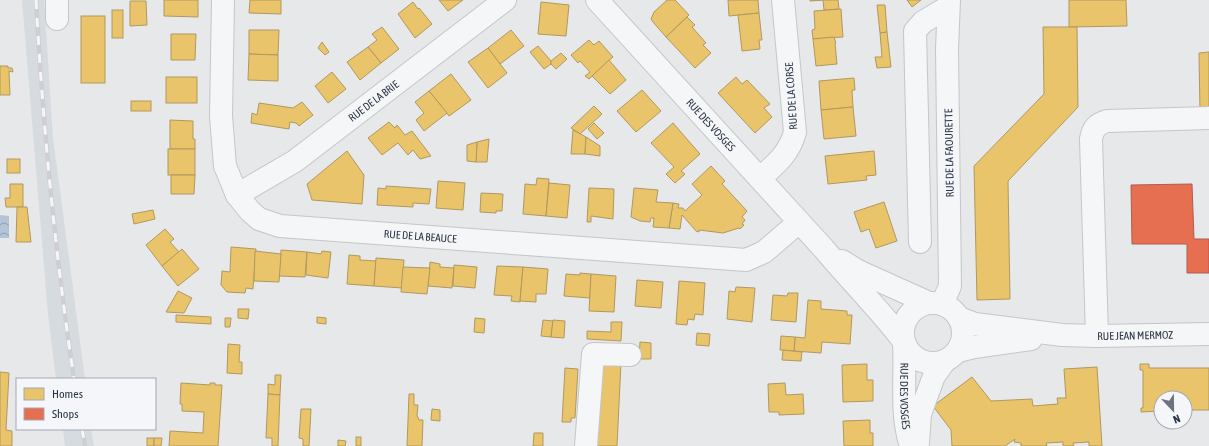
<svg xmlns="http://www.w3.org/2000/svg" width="1209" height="446" font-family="'Asap Condensed',sans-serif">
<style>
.built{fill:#d6dbe0}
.water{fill:url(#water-waves)}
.homes{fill:#e9c46a;stroke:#b0995f}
.shops{fill:#e76f51;stroke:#ae5d4e}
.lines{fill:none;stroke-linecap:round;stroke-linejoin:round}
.minor-casing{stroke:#c4c6c8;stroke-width:24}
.minor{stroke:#f5f6f7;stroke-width:22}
.rail-casing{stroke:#cecfd2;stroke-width:4.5}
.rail{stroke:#f4f6f9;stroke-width:3;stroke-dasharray:9;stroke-linecap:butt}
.labels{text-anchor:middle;stroke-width:4;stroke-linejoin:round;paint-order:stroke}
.street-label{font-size:11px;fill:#2a3446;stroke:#f4f6f9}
</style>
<defs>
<pattern id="water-waves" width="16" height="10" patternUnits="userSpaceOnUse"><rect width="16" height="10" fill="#b3c4d6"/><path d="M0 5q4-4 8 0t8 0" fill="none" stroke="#92a0af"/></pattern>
</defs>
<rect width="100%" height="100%" fill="#e6e8ea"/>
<g class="built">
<path d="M22,0H44L53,138L85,379H56L48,314Z"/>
<path d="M63,429H91L94,446H65Z"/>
</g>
<path class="water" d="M0,215L9,216V238H0Z"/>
<g class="homes">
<path d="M164,0H198V17L164,16Z"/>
<path d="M250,0H281V14L249,13Z"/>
<path d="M439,0H463L448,11Z"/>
<path d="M667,0H675L689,15L666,37L653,22L651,19L654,12Z"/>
<path d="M728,0H758L759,13L729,16Z"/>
<path d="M810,0H838L839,9L824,10L823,0L810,1Z"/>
<path d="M907,0H921L912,7Z"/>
<path d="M1069,0H1126L1127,26L1069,27Z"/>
<path d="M130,1H146L147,25L130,26Z"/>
<path d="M413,2L418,9L419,8L432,24L415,38L398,14Z"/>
<path d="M541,2L569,5L566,36L538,34Z"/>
<path d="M877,5H885L887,32L880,33Z"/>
<path d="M841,9L843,37L813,39L812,30L815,29L814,11Z"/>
<rect x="112" y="10" width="11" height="28"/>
<path d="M759,13L762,40H759L760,49L742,51L738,15Z"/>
<rect x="81" y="16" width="24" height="67"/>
<path d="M687,17L695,25L692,27L706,43L703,45L711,53L695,68L666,37Z"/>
<path d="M382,27L399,49L381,63L368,47L377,40L372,34Z"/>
<path d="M1043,27H1077L1078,107L1008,181L1010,299L977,300L974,166L1044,94Z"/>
<path d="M249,30H279L278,55L249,54Z"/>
<path d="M511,30L524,46L500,64L488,48Z"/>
<path d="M887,32L891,67L877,68L875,57H882L880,33Z"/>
<path d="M171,34H196L195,60H171Z"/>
<path d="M834,37L836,43H835L837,64L816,66L813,39Z"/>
<path d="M589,40L594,45L599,41L613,57L589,79L585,76L590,72L580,61L578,63L571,55Z"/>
<path d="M322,42L329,52L325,55L318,48Z"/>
<path d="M538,46L551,61V64L544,69L530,52Z"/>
<path d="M368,47L381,63L360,80L347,62Z"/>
<path d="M488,48L507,73L488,88L468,62Z"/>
<path d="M1209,52V112H1200L1199,53Z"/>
<path d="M561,53L567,59L556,69L551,64V61Z"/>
<path d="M249,54L278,55V81L248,80Z"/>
<path d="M609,60L626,80L610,94L592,76Z"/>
<path d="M0,66H8V68H12L13,72L9,71L10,95H0Z"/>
<path d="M332,72L346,89L328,103L315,86Z"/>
<path d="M451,74L471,100L449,116L429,91Z"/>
<rect x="166" y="77" width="31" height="26"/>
<path d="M736,77L742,84L747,80L770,104L764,108L772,117L755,133L718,93Z"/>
<path d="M854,78L855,90H852L853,107L821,110L819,81Z"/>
<path d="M642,90L661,111L636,132L617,111Z"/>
<path d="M429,91L447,113L424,131L416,120L424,113L415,102Z"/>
<rect x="131" y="101" width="20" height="10"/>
<path d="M302,102L313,115L299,126L296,123L290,122L289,129L251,123L252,113L257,115L259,103L293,108Z"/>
<path d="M594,106L602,114L580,134L571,128Z"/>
<path d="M853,107L856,136L824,139L821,110Z"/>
<path d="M170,120L193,121V139H195V149H170Z"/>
<path d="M389,122L395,128L397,125L405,135L412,131L431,156L420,159L413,150L408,155L398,143L382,155L368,138Z"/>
<path d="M594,123L604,133L597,139L588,129Z"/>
<path d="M673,123L700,154L681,171L685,174L675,183L666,174L674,167L651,143Z"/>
<path d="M573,130L586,137L585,154H571Z"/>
<path d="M586,137L600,146V156L585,154Z"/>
<path d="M489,139L487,162H476L477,142Z"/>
<path d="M477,142L476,162L467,161V145Z"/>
<rect x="168" y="149" width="27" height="26"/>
<path d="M347,151L364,175L362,204L312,200L307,184Z"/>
<path d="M874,151L876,175L866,176L867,180L828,184L825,156Z"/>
<rect x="7" y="159" width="13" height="14"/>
<path d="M711,166L725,181L722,184L747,211L742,217L745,220L742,224L744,225L740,229L739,228L723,233L699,230V232L696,231L682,215L680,229L669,228L673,203L679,204L678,208H683L685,211L702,195L692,184Z"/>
<path d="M171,175H195L194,194H171Z"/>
<path d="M537,178L549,179L546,216L523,214L525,184L536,185Z"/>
<path d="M438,181L465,183L463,210L436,208Z"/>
<path d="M549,183L570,185L567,218L546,216Z"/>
<path d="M10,184H23V207H6L5,198H10Z"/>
<path d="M386,186L431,189L429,204L413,203V207L377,205L378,188L386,189Z"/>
<path d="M589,188L614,189L613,219L591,216V222H587Z"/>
<path d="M634,188L658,190L656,202L673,203L669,228L653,227L654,218H651L650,222L640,221L631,217Z"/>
<path d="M481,193L503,194L502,211H496V213L480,212Z"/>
<path d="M884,202L897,241L876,248L869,229L861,232L854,212Z"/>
<path d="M17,207H27L31,242H16Z"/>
<path d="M153,210L155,219L134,224L132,214Z"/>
<path d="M165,229L174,239L170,242L179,252L162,266L146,245Z"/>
<path d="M231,247L256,249L253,289L246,288L245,293L227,292L221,285L222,271L230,272Z"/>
<path d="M182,249L199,269L178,286L162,266Z"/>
<path d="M281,250L307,252L305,277L279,276Z"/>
<path d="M255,251L281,254L279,282L254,281Z"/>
<path d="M322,251L331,252L328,278L306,275L307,252L321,254Z"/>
<path d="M349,255L360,256V260L376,261L374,286L347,284Z"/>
<path d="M376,258L404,260L402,288L374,286Z"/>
<path d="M430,262L440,264V267L454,268L452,288L428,286Z"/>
<path d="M454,265L477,267L475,288L453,286Z"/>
<path d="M497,266L523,267L520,302L511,301L512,296L494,295Z"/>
<path d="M403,267L430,268L427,294L401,292Z"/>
<path d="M523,267L548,269L546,294H536V302L520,301Z"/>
<path d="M580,273L591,274L590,298L564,296L566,274L580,275Z"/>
<path d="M591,274L616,276L614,312L589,311Z"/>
<path d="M637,280L663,282L661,308L635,306Z"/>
<path d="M679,281L705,283L703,315L695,314L694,320L688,319L687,325L676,324Z"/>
<path d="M736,287L755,288L752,322L727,319L729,291L735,292Z"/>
<path d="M178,291L192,298L184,313L166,312Z"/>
<path d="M788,293H798L796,322L771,320L773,295L787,296Z"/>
<path d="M808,300L821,301V309L847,311V315H852L850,344L822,342L821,353L794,351L795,337L805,338Z"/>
<path d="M238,309H249L248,319L238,318Z"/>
<path d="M176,315L211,317V324L176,322Z"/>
<path d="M317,317L326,318V324L317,323Z"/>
<path d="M225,318H231L230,327H225Z"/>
<path d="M475,318L485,319L484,333L474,332Z"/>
<path d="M543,320L553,321L551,337L541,336Z"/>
<path d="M553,320L565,321L564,338L551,337Z"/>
<path d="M611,322H622L621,341L587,339V331L611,332Z"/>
<path d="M697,333L710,334L709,346L696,345Z"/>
<path d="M781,336L795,337L794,351L780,350Z"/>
<path d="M640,342L651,343V359H639Z"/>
<path d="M228,344L240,345L239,362H242V374L227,373Z"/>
<path d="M783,350L802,352L801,361L782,360Z"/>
<path d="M596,361L621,362L617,446H592Z"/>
<path d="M867,364V380H873V401L843,402L842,365Z"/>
<path d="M1140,364H1149V368H1209V410H1185V398H1161V411L1141,412V408H1143V370H1140Z"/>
<path d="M1097,367L1102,446H1089V442L1073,443L1074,446H1063V442L1046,443L1047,446H1021V443L1014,442L1015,439L1005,446H952L951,430L933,406L972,377L991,401L1032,399L1033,406L1058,404L1057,398H1066L1064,369Z"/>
<path d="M565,368L578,369L575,418H571V422H562Z"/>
<path d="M0,372L9,373L6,430L12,431V446H0Z"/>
<path d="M275,375H281L280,395L268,394V384L275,385Z"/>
<path d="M181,383L210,385V383H215V385H222L218,446H169L170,431L203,433L204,412L182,411V404H180Z"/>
<path d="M785,383L786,395L803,394L804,414L779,415V412H769L768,384Z"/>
<path d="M268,394L280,395L278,446H272V438H266Z"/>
<path d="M409,394H414V405H418L417,415L419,420H423L422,446H407Z"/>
<path d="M301,409H311L309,446H303V439L299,438Z"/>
<path d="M432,409L440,410V421L431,420Z"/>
<path d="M870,420V433H873V446H844L843,421Z"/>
<path d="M534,433H543V446H533Z"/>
<rect x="356" y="437" width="5" height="9"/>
<rect x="147" y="438" width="7" height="8"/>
<path d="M154,438H162L161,446H154Z"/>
<path d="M338,440L346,441L345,446H338Z"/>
</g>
<path class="shops" d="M1192,184L1194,239H1209V273H1187V244H1132L1131,185Z"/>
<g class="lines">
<defs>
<g id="minor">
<path d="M57,0V19"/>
<path id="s1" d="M223,0L221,116L225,166L237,195L250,211L259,219L280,226L746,260L764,252L799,222"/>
<path id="s2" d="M597,0L824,249C850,280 878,308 902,339"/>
<path d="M760,178C776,164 789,154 795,132L783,0"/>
<path id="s3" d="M237,195L295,161L505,0"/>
<path d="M920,242L915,31L923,22L948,7"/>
<path d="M842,261L858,271L929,303"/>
<circle cx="933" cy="333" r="30"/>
<path d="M942,304L950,286L947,49L949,0"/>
<path id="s4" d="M959,318L975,324L1062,335L1097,336L1209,334"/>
<path d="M1097,336L1091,139C1093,128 1097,124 1107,121L1209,118"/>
<path id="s5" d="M904,344C906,378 900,414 911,446"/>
<path d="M958,351L974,347L1031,339"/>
<path d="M918,443L920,414L934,376L944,362"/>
<path d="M586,446L593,354L630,355"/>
</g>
</defs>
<use href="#minor" class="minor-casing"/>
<use href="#minor" class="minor"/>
<defs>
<g id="rail">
<path d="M36,0C43,127 55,253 74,379"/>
<path d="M82,429L85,446"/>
</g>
</defs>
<use href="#rail" class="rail-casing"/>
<use href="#rail" class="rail"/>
</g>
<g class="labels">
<g class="street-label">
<text transform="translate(791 96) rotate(-94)" y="4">RUE DE LA CORSE</text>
<text dy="4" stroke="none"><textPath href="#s3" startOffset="166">RUE DE LA BRIE</textPath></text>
<text dy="4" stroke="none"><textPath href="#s2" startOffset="169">RUE DES VOSGES</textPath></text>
<text transform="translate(949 153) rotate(-91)" y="4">RUE DE LA FAOURETTE</text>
<text dy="4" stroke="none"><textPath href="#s1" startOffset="393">RUE DE LA BEAUCE</textPath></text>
<text dy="4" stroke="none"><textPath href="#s4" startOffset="178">RUE JEAN MERMOZ</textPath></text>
<text dy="4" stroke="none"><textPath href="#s5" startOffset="52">RUE DES VOSGES</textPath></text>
</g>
</g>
<rect x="16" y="378" width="140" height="52" fill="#f4f6f9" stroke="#a3a8b1"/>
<rect x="24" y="388" width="20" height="12" fill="#e9c46a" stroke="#a3a8b1"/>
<text x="52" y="398" font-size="12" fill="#2a3446">Homes</text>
<rect x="24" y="408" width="20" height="12" fill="#e76f51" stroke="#a3a8b1"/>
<text x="52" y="418" font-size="12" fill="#2a3446">Shops</text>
<g transform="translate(1173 410) rotate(158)"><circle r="19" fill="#f4f6f9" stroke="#a3a8b1"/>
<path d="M0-3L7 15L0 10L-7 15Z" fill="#6c737f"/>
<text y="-6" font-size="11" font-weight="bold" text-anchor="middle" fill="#2a3446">N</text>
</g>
</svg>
